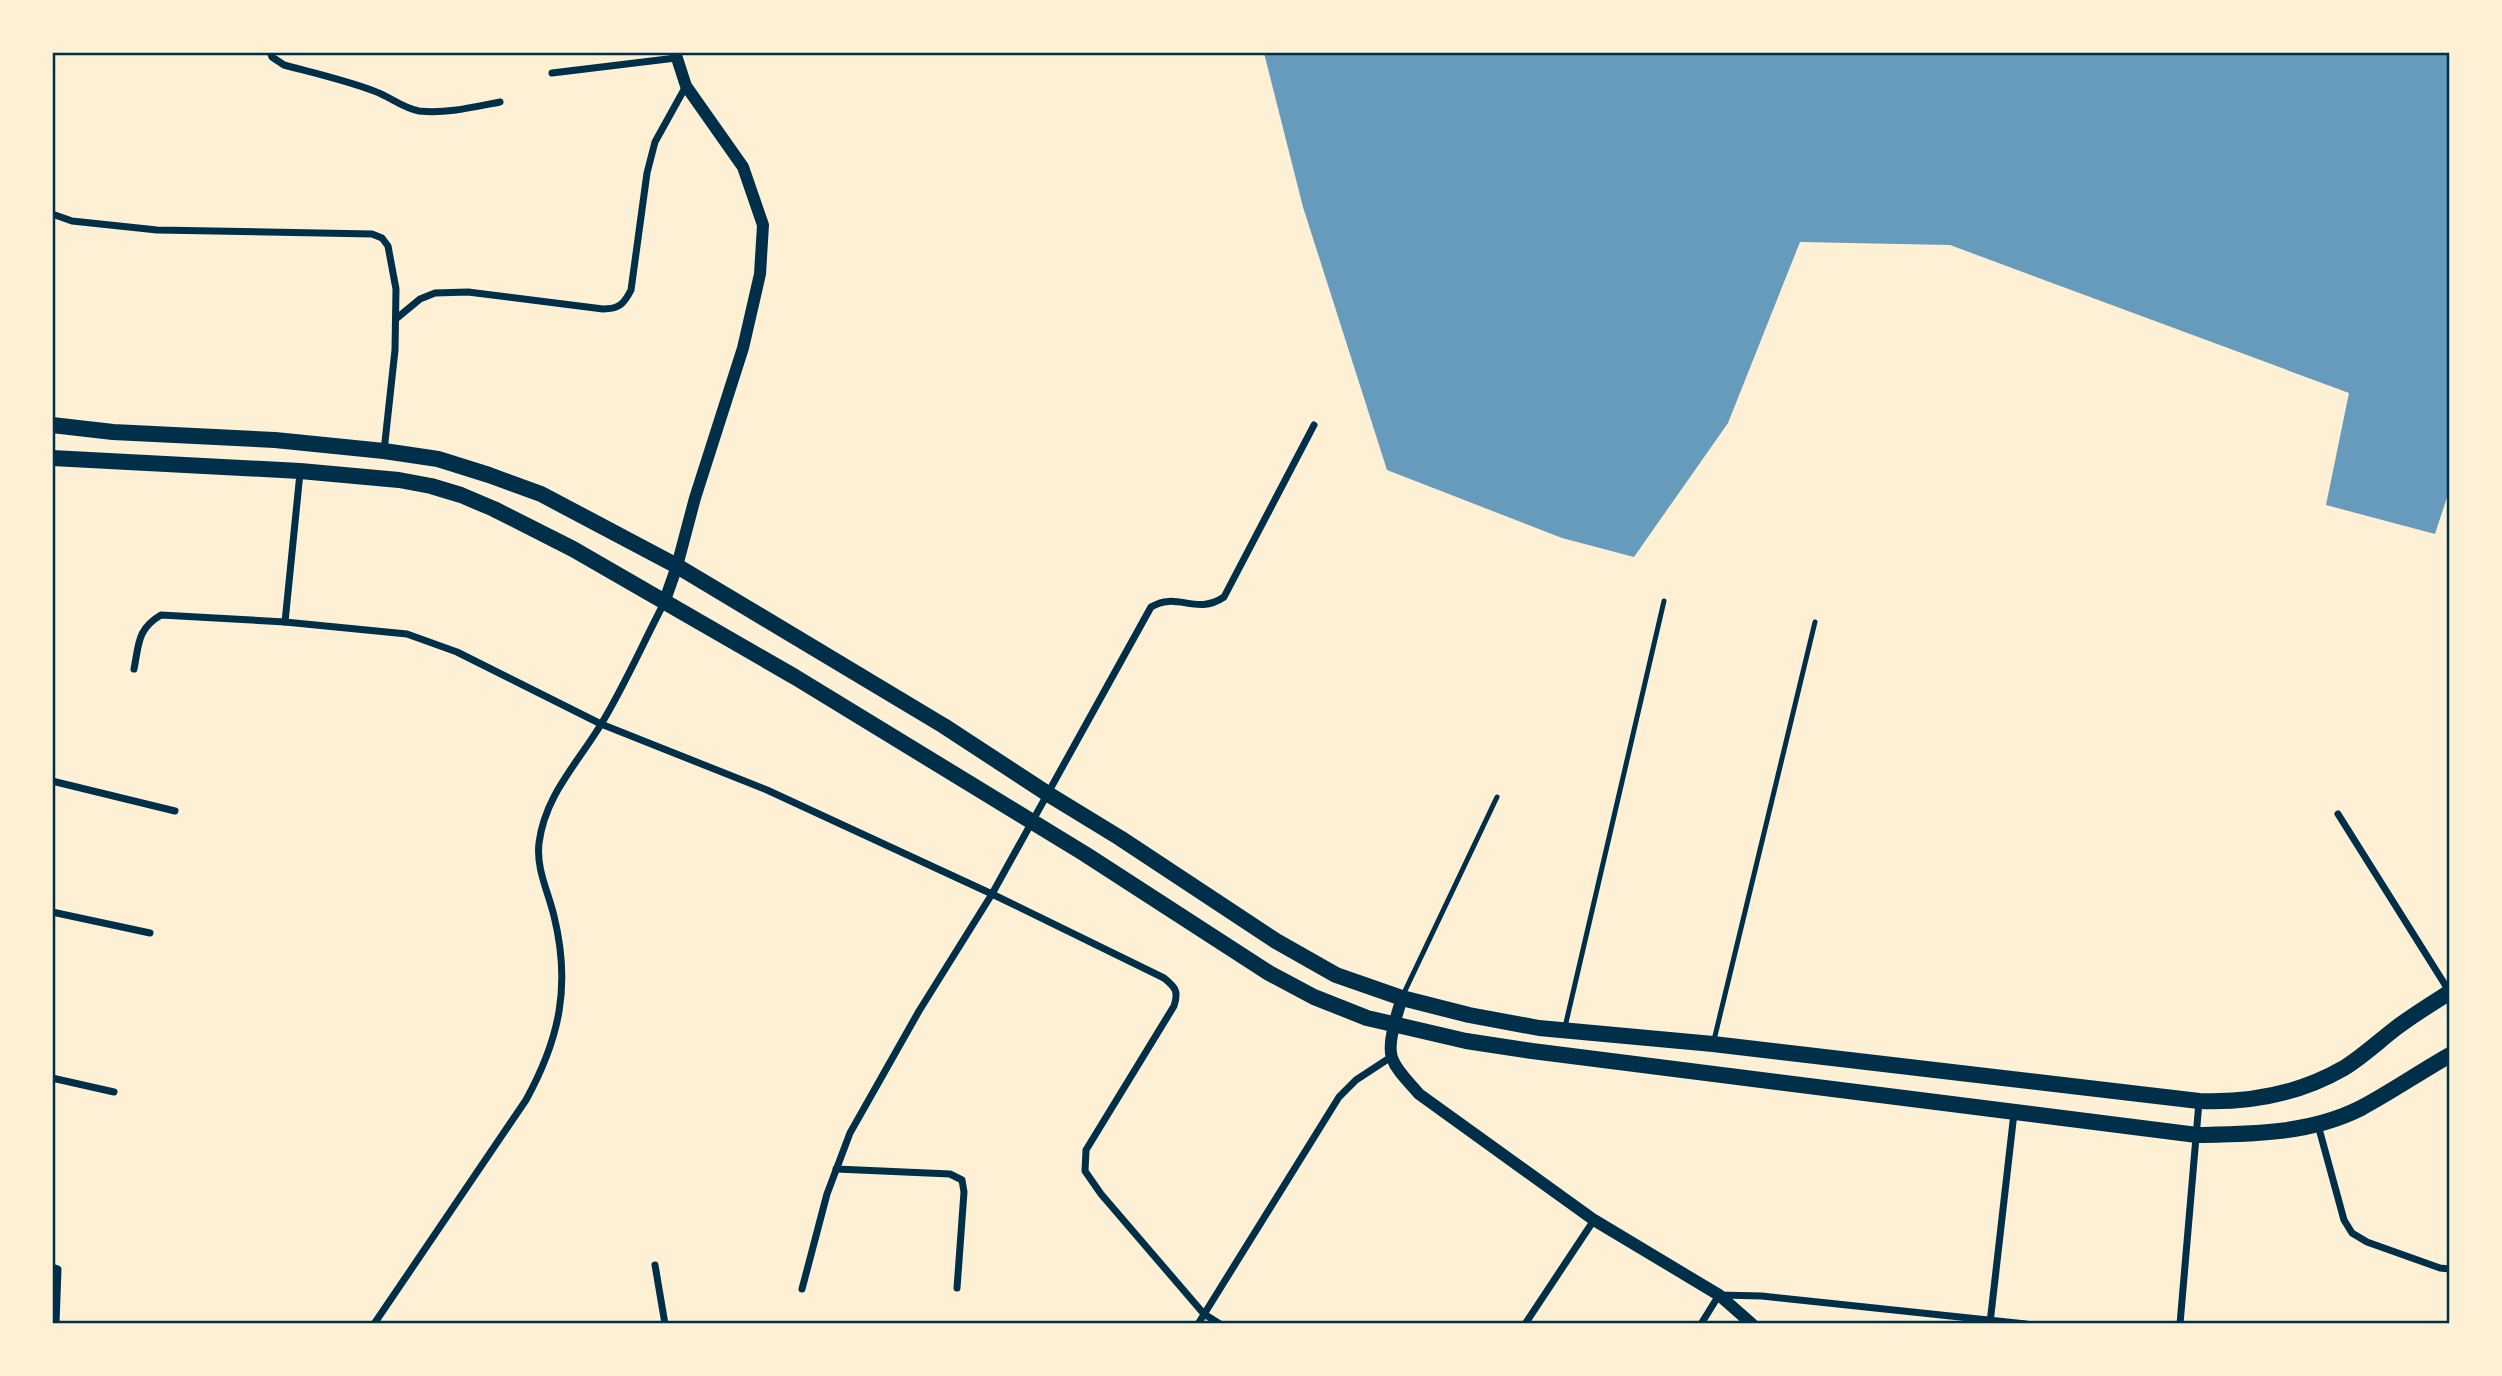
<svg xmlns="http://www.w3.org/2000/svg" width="2502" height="1376" font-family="'Golos Text',sans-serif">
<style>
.water{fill:#669bbc}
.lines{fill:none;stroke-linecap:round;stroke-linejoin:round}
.service{stroke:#003049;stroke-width:5}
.minor{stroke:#003049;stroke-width:7}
.tertiary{stroke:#003049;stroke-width:12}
.trunk{stroke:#003049;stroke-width:16}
.neatline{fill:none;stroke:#003049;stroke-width:2.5}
</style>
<rect width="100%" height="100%" fill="#fdf0d5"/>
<path class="water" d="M1264,53H2449L2450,488L2435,534L2326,505L2349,393L1950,245L1800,242L1728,423L1634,557L1562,538L1387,470L1303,207Z"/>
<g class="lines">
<g class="service">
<path d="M1403,995L1497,797"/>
<path d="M1565,1027L1664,601"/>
<path d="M1714,1040L1815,622"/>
</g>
<g class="minor">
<path d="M270,52L272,57L284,65C314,73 345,80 374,91C389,96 402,108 419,111C446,114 474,107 500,102"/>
<path d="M552,73L676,58"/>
<path d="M52,214L72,221L157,230L372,234L382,238L388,246L396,289L395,350L384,451"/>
<path d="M397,318L420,299L435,293L468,292L603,309C619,309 624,304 631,290L647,173L655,142L686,86"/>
<path d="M285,622L300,473"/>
<path d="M134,669C139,644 137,629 161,615L285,622L407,634L457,652L601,724L767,790L992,894L1164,978C1175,987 1179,991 1174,1006L1086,1150L1085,1171L1101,1194L1204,1314L1220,1324"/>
<path d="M52,781L175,811"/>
<path d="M2338,814L2449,991"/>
<path d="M52,912L150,933"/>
<path d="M52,1078L114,1092"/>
<path d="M2318,1125L2344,1220L2352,1233L2367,1242L2440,1268L2450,1269"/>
<path d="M836,1169L950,1174L962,1180L964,1192L957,1288"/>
<path d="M655,1265L665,1324"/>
<path d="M52,1267L58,1269L56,1324"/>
<path d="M802,1289L827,1194L850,1133L919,1011L992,894L1151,607C1177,591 1196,616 1224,597L1314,425"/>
<path d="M1990,1323L2014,1113"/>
<path d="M374,1324L526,1100C560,1038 571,985 554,916C548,891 536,869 539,843C545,796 576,765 600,726C624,687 643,643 664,603"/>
<path d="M1198,1324L1339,1097L1356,1080L1391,1057"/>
<path d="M1525,1324L1594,1220"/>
<path d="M1701,1324L1719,1295L1762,1296L2026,1324"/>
<path d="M2180,1324L2199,1102"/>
</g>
<g class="tertiary">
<path d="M664,603L677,566L695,498L743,348L760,274L763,225L743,167L686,86L675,52"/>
<path d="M1402,998C1397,1014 1387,1043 1392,1058C1397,1072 1410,1083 1419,1094L1594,1220L1719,1295L1752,1324"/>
</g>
<g class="trunk">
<path d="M52,425L113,432L275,440L384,451L438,459L489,475L541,494L677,566L944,726L1048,794L1120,838L1276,941L1336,975L1402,998L1469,1015L1539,1028L1713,1044L2199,1101C2250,1103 2299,1094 2344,1068C2362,1057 2379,1041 2396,1028C2413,1015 2431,1004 2450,992"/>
<path d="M52,458L300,471L399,480L431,486L461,495L494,509L573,549L795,677L1085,854L1269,973L1314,997L1367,1018L1466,1041L1532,1051L2197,1135C2252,1134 2310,1134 2361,1108C2391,1092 2420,1072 2450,1055"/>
</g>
</g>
<rect width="2502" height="1376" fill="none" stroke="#fdf0d5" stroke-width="108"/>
<rect x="54" y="54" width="2394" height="1268" class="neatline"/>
</svg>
